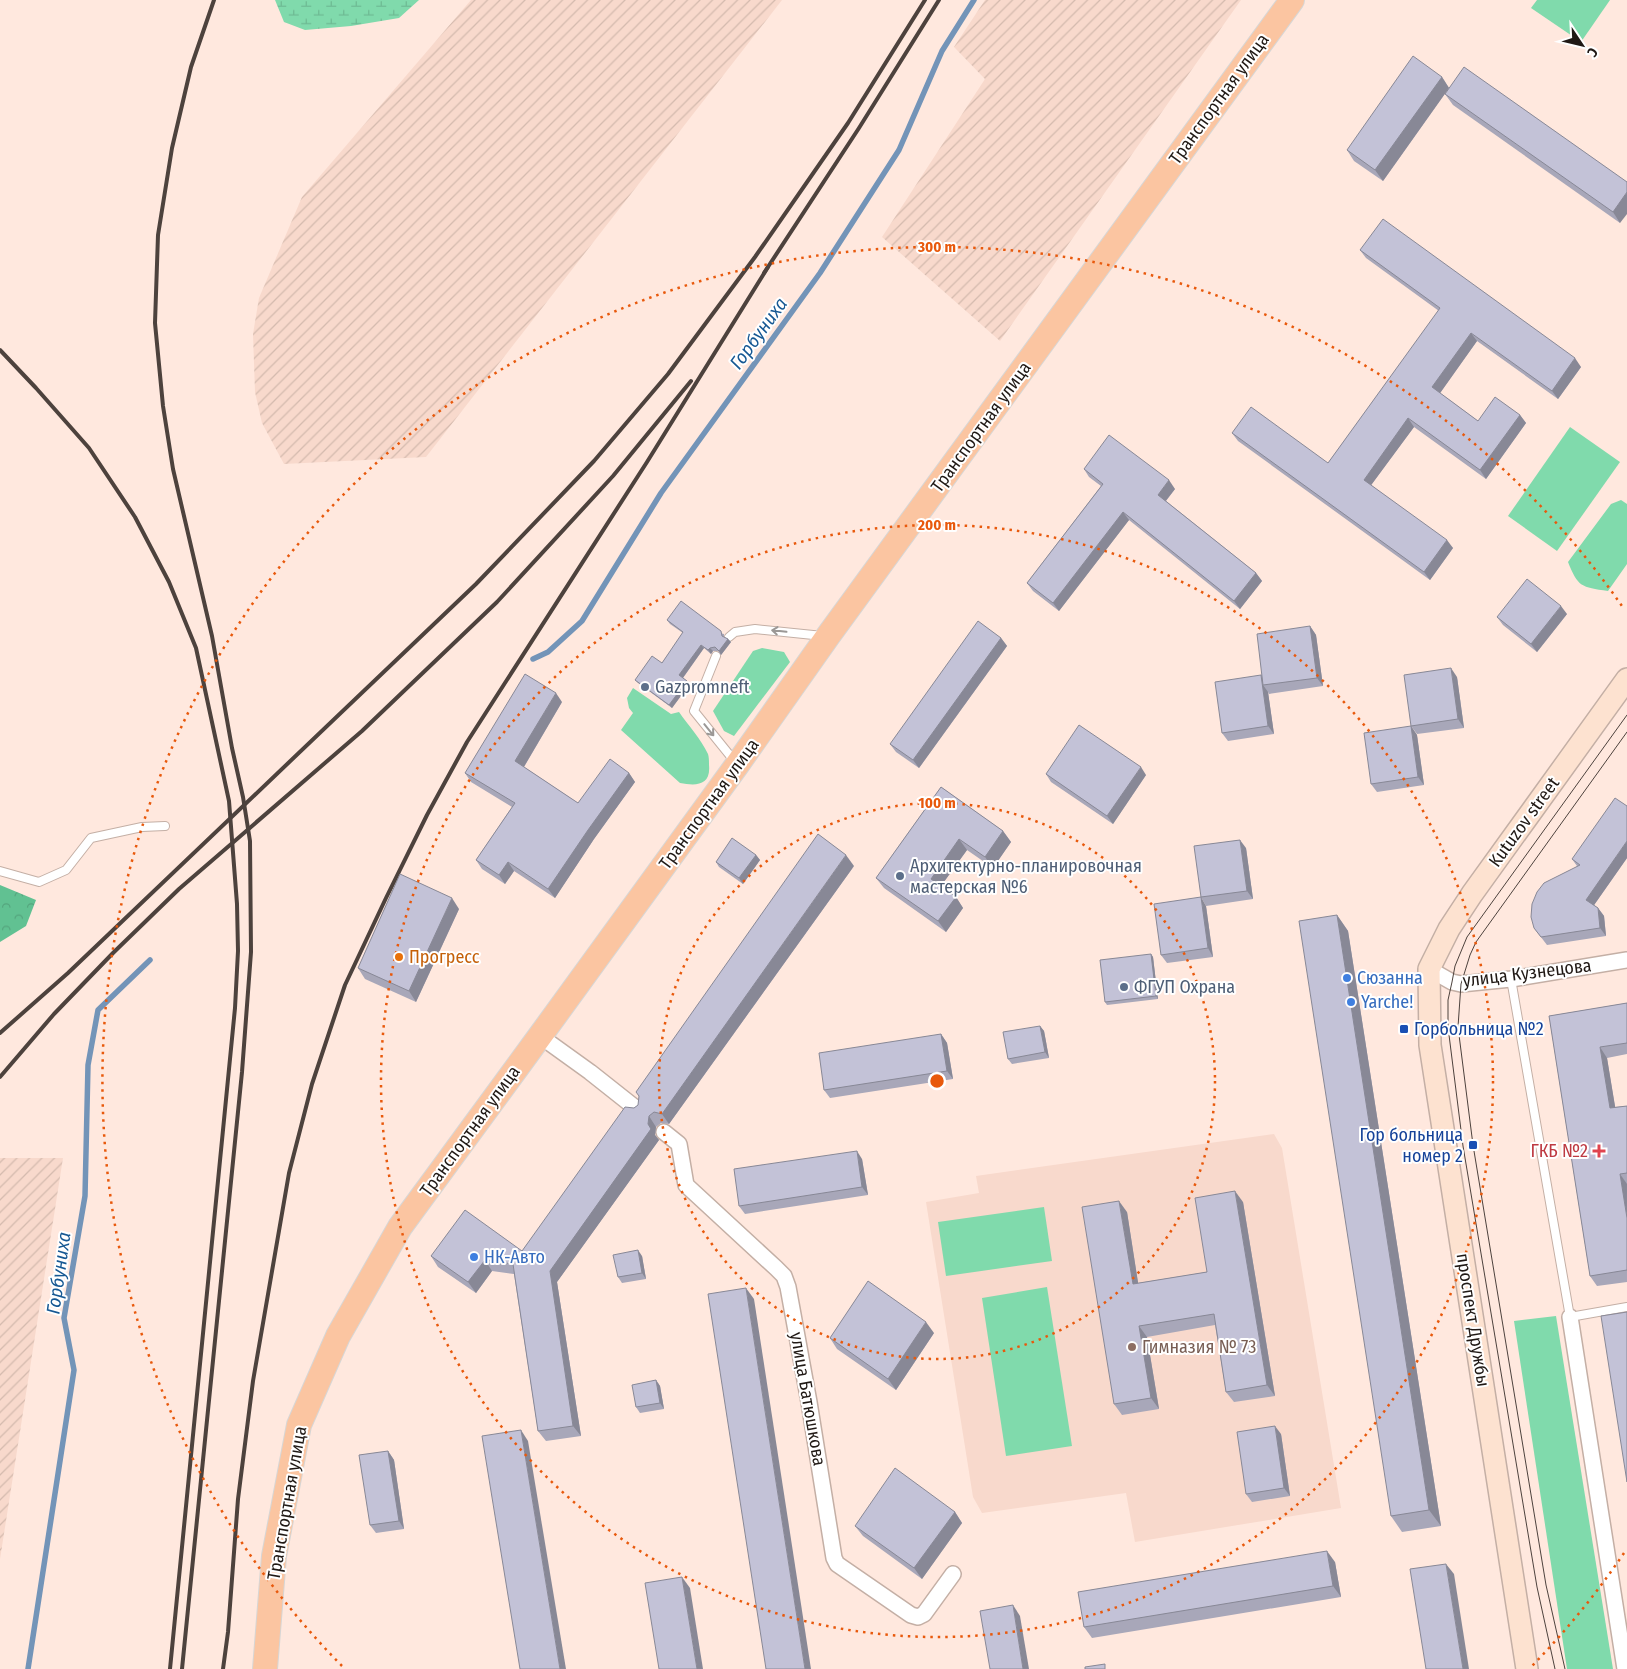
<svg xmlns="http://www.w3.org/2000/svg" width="1627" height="1669" font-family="'Fira Sans Condensed',sans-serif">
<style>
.built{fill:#f8d9cc}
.industrial{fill:url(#industrial-furrows)}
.green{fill:#80daac}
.forest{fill:url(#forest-crowns)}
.wetland{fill:url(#wetland-marsh)}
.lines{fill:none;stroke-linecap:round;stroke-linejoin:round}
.stream{stroke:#7394b8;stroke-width:5.5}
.lane-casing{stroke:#c4afa5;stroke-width:10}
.street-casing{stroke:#c4afa5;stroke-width:18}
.secondary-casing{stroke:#c4afa5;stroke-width:24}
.primary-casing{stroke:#d7d6d5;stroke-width:26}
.lane{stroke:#fff;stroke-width:8}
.street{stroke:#fff;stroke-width:15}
.secondary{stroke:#fde2d0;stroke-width:21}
.primary{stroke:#fbc5a1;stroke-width:24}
.tram{stroke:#4d423d;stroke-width:1}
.rail{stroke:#4d423d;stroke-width:4}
.wall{fill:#a8a7b9}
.shaded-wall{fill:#888896}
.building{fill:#c3c2d7;stroke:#888896}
.oneway{stroke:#9b9896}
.ring{fill:none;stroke:#e8590c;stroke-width:2.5;stroke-dasharray:2.5 5}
.service-dot{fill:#5c6f8a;stroke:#fff;stroke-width:2}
.food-dot{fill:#e8710a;stroke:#fff;stroke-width:2}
.shop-dot{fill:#3f7fe0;stroke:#fff;stroke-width:2}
.transit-dot{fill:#1a4fb4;stroke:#fff;stroke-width:2}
.health-dot{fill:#e0444e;stroke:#fff;stroke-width:2}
.education-dot{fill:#8d6e63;stroke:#fff;stroke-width:2}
.labels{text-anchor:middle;stroke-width:4;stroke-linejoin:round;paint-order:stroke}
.street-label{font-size:18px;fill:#201915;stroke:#fff}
.service-label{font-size:18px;fill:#4e5e75;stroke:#fff;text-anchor:start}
.food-label{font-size:18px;fill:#c56008;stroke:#fff;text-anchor:start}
.shop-label{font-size:18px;fill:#366cbe;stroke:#fff;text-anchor:start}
.transit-label{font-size:18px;fill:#164399;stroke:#fff;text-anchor:start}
.health-label{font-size:18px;fill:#be3a42;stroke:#fff;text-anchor:end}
.education-label{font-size:18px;fill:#785e54;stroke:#fff;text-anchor:start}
.water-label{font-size:19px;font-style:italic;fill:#165893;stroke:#fff}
.centre{fill:#e8590c;stroke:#fff;stroke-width:2.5}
.ring-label{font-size:15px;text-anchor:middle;font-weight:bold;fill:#e8590c;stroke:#fff;stroke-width:4;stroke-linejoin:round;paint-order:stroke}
</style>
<defs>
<pattern id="industrial-furrows" width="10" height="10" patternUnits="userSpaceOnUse" patternTransform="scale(1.25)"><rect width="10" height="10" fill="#f8d9cc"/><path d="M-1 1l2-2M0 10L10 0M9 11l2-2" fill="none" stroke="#d4baae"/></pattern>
<pattern id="forest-crowns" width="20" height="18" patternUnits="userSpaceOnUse" patternTransform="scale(1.25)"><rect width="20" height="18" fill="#61c192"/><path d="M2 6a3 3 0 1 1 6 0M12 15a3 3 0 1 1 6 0" fill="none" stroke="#54a57d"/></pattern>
<pattern id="wetland-marsh" width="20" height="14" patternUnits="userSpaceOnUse" patternTransform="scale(1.25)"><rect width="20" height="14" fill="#80daac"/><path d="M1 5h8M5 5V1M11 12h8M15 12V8" fill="none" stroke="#6eba93"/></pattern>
</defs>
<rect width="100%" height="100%" fill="#ffe8de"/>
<path class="built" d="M1274,1134L1282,1148L1341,1508L1135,1542L1126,1493L982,1513L973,1497L926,1202L979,1193L976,1176Z"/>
<g class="industrial">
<path d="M471,0H782L426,457L284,464L262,423L255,392L253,334L259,298L302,197Z"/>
<path d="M985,0H1241L1000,341L882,237L985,79L954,47Z"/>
<path d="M0,1158H63L0,1559Z"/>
</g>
<g class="green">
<path d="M1537,0H1610L1581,42L1531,8Z"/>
<path d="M1570,427L1620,462L1557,551L1508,516Z"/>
<path d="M1621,500L1627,504V564L1608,591C1581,587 1578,587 1568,562L1611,504Z"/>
<path d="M762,648L784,652L790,662L734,736L724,731L713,711L753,651Z"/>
<path d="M633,688L671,714L679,712C688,725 701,739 708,754C709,757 709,762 709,765C711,786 696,786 680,783L621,730L633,713L629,708L627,698Z"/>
<path d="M1044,1207L1052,1261L946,1276L938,1222Z"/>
<path d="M1047,1287L1072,1446L1006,1456L982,1298Z"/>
<path d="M1556,1316L1613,1669H1567L1514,1321Z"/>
</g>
<path class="forest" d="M0,885L36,900L26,926L0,942Z"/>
<path class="wetland" d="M275,0H419L399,18L351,26L305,30L284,22Z"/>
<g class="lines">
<g class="stream">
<path d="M533,659L548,652L582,621L661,493L820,273L899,150L942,51L974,0"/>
<path d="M28,1669L74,1370L64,1318L85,1196L88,1065L98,1010L150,960"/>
</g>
<defs>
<g id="lane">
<path d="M729,637L735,632L755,629L823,636"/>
<path d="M716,656L694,711L736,763"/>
<path d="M0,871L39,882L66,870L91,838L142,827L165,826"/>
<path d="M1511,979L1570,1317L1627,1307"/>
</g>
<g id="street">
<path d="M1429,969L1452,982L1461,984L1511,979L1627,960"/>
<path d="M540,1036L590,1072L638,1110"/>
<path d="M664,1132L679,1144L686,1185L776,1268L784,1276L788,1287L809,1402L834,1558L837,1564L911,1615L918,1617L924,1614L953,1574"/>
<path d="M1570,1317L1625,1669"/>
</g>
<path id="secondary" d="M1527,1669L1430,1045L1429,969L1449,929L1472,894L1627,679"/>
<path id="primary" d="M265,1669L274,1556L299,1425L338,1336L400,1227L540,1036L737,765L828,636L1292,0"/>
</defs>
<use href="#lane" class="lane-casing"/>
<use href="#street" class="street-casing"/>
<use href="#secondary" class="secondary-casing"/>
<use href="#primary" class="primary-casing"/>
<use href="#lane" class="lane"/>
<use href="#street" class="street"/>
<use href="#secondary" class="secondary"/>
<use href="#primary" class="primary"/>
<g class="tram">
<path d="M1555,1669L1537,1587L1463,1146L1448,1027V1000L1452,982L1455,966L1467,937L1627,715"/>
<path d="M1565,1669L1546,1585L1473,1145L1458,1027L1461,984L1470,955L1476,942L1627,732"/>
</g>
<g class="rail">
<path d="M764,273L859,128L939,0"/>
<path d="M0,350L36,388L89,448L135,517L169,582L196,648L229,801L237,904L238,951L235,1008L170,1669"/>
<path d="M0,1033L68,973L476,584L594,461L668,374L755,257L848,123L925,0"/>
<path d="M0,1077L54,1014L113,953L179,889L362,731L497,602L613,476L691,381"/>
<path d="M182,1669L242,1072L251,952L250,841L243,797L232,748L212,636L173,469L163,406L155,323L158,235L172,148L191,67L214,0"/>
<path d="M223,1669L228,1632L238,1499L253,1381L289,1173L312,1084L345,985L386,898L427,815L467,742L647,462L768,267"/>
</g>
</g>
<g class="wall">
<path d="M1442,77L1449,88L1383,181L1354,161L1347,150Z"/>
<path d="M1445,94L1627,182L1620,223L1453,105Z"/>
<path d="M1360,250L1581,367L1558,399L1477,341L1440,393L1478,421L1520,415L1526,423L1486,479L1414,427L1371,485L1453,548L1430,580L1238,441L1232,433L1328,463L1439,311L1366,258Z"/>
<path d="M1084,469L1175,489L1166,501L1256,573L1262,581L1240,609L1129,520L1059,611L1033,591L1027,583L1101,486L1089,477Z"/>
<path d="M1567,614L1537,652L1503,625L1497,617Z"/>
<path d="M667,620L724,634V637L728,639L731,642L721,655L718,651H713L711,654L704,648L683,678L687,681L689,685L672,708L638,683L635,680L662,663L683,633L670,624Z"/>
<path d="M1310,626L1316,635L1323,686L1269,694L1268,692L1274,734L1228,741L1222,733L1261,675Z"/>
<path d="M1001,638L1007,646L919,768L896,752L890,744Z"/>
<path d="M1457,677L1464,728L1417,734L1411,726Z"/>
<path d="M562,702L524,767L578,803L629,773L635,782L594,839L555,898L514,871L505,884L482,869L476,860L512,807L471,782L465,773Z"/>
<path d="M1411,726L1417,735L1424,785L1377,792L1371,784Z"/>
<path d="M1046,774L1146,775L1113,824L1051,782Z"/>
<path d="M941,787L1003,831L1011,842L993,868L967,850L941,886L956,897L963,908L946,932L884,888L876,878Z"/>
<path d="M1246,848L1253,899L1206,906L1201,897Z"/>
<path d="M756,855L760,860L743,884L719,867L716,862Z"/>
<path d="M1627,858L1594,905L1598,908L1604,916L1606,936L1547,945L1534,928L1577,866L1572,859Z"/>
<path d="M854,866L669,1124L661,1123L656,1127L655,1135L659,1140L557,1282L581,1436L546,1441L538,1431L514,1274L492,1271L476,1293L438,1267L431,1256L522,1251L634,1108L638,1105Z"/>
<path d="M1206,906L1213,957L1167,963L1161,955Z"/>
<path d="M459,909L416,1002L365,979L358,968Z"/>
<path d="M1337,915L1348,931L1441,1526L1402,1532L1391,1516Z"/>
<path d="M1151,954L1153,957L1158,999L1107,1005L1105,1002Z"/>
<path d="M1627,1003V1054L1607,1058L1615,1107L1627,1106V1282L1597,1286L1590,1276L1549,1016Z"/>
<path d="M1040,1026L1044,1031L1049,1058L1012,1064L1008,1059Z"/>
<path d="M941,1034L947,1043L953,1079L830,1098L824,1090Z"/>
<path d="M862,1159L868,1195L745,1214L739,1206Z"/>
<path d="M1243,1202L1275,1396L1234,1402L1226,1392L1215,1325L1147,1337L1159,1409L1122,1415L1114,1404L1127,1212L1138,1283L1207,1272Z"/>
<path d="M642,1256L646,1279L622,1283L618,1277Z"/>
<path d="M934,1333L896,1390L837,1349L830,1338Z"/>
<path d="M656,1380L660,1386L664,1409L640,1413L636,1407Z"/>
<path d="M1281,1434L1290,1496L1252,1502L1246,1494Z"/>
<path d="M388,1451L394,1460L404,1529L376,1533L370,1525Z"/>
<path d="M955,1512L962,1523L922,1579L863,1536L855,1526Z"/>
<path d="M1335,1562L1341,1597L1092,1638L1084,1627Z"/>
</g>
<g class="shaded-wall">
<path d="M1442,77L1449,88L1383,181L1375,170Z"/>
<path d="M1627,192V214L1620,223L1613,212Z"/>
<path d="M1471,333L1477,341L1438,396L1432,387Z"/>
<path d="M1575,358L1581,367L1558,399L1552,391Z"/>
<path d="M1520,415L1526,423L1486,479L1480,470Z"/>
<path d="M1408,418L1414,427L1369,488L1364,480Z"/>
<path d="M1169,480L1175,489L1164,503L1158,495Z"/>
<path d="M1123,512L1129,520L1059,611L1053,603Z"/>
<path d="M1447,540L1453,548L1430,580L1424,572Z"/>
<path d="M1256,573L1262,581L1240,609L1234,601Z"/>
<path d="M1561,606L1567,614L1537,652L1531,644Z"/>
<path d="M1310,626L1316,635L1323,686L1317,678Z"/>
<path d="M1001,638L1007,646L919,768L913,760Z"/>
<path d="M728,639L731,642L721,655L719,651Z"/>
<path d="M701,645L704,648L682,679L679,675Z"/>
<path d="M710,648L713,651L711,654L708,650Z"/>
<path d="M1451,668L1457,677L1464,728L1458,719Z"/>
<path d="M1261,675L1263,685L1268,692L1274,734L1268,726Z"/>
<path d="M687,681L689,685L672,708L669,705Z"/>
<path d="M556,693L562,702L522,770L515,761Z"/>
<path d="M1411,726L1417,735L1424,785L1418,777Z"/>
<path d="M1141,767L1146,775L1113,824L1107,816Z"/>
<path d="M629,773L635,782L594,839L555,898L548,889L588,830Z"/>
<path d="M1003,831L1011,842L993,868L985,857Z"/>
<path d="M959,839L967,850L938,890L931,879Z"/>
<path d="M1240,840L1246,848L1253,899L1247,891Z"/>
<path d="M1627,841V858L1592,908L1586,900Z"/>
<path d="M756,855L760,860L743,884L739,878Z"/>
<path d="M846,855L854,866L669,1124L662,1114Z"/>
<path d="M508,862L514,871L505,884L499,875Z"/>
<path d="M956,897L963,908L946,932L938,921Z"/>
<path d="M1201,897L1206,906L1213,957L1208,948Z"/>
<path d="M452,898L459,909L416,1002L409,991Z"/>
<path d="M1598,908L1604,916L1606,936L1600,928Z"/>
<path d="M1337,915L1348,931L1441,1526L1429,1510Z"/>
<path d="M1151,954L1153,957L1158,999L1156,996Z"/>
<path d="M1040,1026L1044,1031L1049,1058L1045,1052Z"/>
<path d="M941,1034L947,1043L953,1079L947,1071Z"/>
<path d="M1600,1047L1607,1058L1617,1118L1610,1108Z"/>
<path d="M649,1116L656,1127L655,1135L659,1140L557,1282L581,1436L573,1426L550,1271L648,1124Z"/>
<path d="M857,1151L862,1159L868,1195L862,1187Z"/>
<path d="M1620,1174L1627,1184V1218Z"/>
<path d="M1235,1191L1243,1202L1275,1396L1267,1385Z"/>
<path d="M1119,1201L1127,1212L1140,1295L1133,1284Z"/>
<path d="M638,1250L642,1256L646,1279L642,1273Z"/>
<path d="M485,1260L492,1271L476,1293L468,1282Z"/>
<path d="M746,1288L754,1299L811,1669H805Z"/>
<path d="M926,1322L934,1333L896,1390L888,1379Z"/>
<path d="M1139,1326L1147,1337L1159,1409L1151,1398Z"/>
<path d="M656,1380L660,1386L664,1409L660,1403Z"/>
<path d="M1275,1426L1281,1434L1290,1496L1284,1488Z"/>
<path d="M521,1430L528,1441L566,1669H560Z"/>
<path d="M388,1451L394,1460L404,1529L399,1521Z"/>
<path d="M955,1512L962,1523L922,1579L914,1568Z"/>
<path d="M1327,1551L1335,1562L1341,1597L1333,1586Z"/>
<path d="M1446,1564L1454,1574L1469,1669H1463Z"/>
<path d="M682,1577L690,1588L703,1669H697Z"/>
<path d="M1013,1605L1020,1616L1029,1669H1023Z"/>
</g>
<g class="building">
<path d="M1413,56L1442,77L1375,170L1347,150Z"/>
<path d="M1464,67L1627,182V192L1613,212L1445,94Z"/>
<path d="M1383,219L1575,358L1552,391L1471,333L1432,387L1478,421L1495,397L1520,415L1480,470L1408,418L1364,480L1447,540L1424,572L1232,433L1251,407L1328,463L1440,308L1360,250Z"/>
<path d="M1109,435L1169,480L1158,495L1256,573L1234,601L1123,512L1053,603L1027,583L1103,484L1084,469Z"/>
<path d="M1527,579L1561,606L1531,644L1497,617Z"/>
<path d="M681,601L721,631L722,636L728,639L719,651L715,647L710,648L708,650L701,645L679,675L687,681L669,705L635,680L652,656L662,663L683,632L667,620Z"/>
<path d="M978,621L1001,638L913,760L890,744Z"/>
<path d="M1310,626L1317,678L1263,685L1257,634Z"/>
<path d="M1451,668L1458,719L1411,726L1404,675Z"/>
<path d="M525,674L556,693L515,761L578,803L610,759L629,773L588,830L548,889L508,862L499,875L476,860L515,803L465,773Z"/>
<path d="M1261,675L1268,726L1222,733L1215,682Z"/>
<path d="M1079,725L1141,767L1107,816L1046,774Z"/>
<path d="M1411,726L1418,777L1371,784L1364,733Z"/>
<path d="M941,787L1003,831L985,857L959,839L931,879L956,897L938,921L876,878Z"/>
<path d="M1615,798L1627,806V841L1586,900L1598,908L1600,928L1541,937L1534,928L1531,917L1532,904L1537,892L1544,883L1580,865L1572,859Z"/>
<path d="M818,834L846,855L662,1114L654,1112L649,1116L648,1124L651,1129L550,1271L573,1426L538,1431L513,1264L485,1260L468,1282L431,1256L465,1210L522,1251L625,1107L634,1108L638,1105L639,1096L636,1092Z"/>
<path d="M732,838L756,855L739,878L716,862Z"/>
<path d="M1240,840L1247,891L1201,897L1194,846Z"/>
<path d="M400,874L452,898L409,991L358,968Z"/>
<path d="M1201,897L1208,948L1161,955L1154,904Z"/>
<path d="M1337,915L1429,1510L1391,1516L1299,921Z"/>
<path d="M1151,954L1156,996L1105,1002L1100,960Z"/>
<path d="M1627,1003V1043L1600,1047L1610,1108L1627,1106V1173L1620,1174L1627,1218V1270L1590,1276L1549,1016Z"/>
<path d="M1040,1026L1045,1052L1008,1059L1003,1032Z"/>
<path d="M941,1034L947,1071L824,1090L819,1053Z"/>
<path d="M857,1151L862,1187L739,1206L734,1169Z"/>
<path d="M1235,1191L1267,1385L1226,1392L1214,1314L1139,1326L1151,1398L1114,1404L1082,1207L1119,1201L1133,1284L1207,1272L1195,1198Z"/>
<path d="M638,1250L642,1273L618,1277L613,1255Z"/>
<path d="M868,1281L926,1322L888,1379L830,1338Z"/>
<path d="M746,1288L805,1669H766L708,1294Z"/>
<path d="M1627,1312V1482L1601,1316Z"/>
<path d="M656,1380L660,1403L636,1407L632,1385Z"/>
<path d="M1275,1426L1284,1488L1246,1494L1237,1432Z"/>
<path d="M521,1430L560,1669H520L482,1436Z"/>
<path d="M388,1451L399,1521L370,1525L359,1455Z"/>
<path d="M895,1468L955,1512L914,1568L855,1526Z"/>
<path d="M1327,1551L1333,1586L1084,1627L1078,1592Z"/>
<path d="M1446,1564L1463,1669H1426L1410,1569Z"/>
<path d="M682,1577L697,1669H659L645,1583Z"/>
<path d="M1013,1605L1023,1669H990L980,1611Z"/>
<path d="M1105,1664V1669H1085V1667Z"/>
</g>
<defs><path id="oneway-shaft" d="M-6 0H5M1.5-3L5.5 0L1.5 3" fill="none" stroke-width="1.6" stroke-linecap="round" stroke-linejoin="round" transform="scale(1.25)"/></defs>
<g class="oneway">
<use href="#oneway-shaft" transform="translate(779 631) rotate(-174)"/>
<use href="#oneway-shaft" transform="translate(709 730) rotate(51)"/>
</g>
<g class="ring">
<circle cx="937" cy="1081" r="278"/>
<circle cx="937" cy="1081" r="556"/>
<path d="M1624 1553A834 834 0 0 1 1532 1666M342 1666A834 834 0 1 1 1624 609"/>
</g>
<g class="service-dot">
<circle cx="645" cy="687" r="5"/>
<circle cx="900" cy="876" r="5"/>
<circle cx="1124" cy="987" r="5"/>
</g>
<circle class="food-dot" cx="399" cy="957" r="5"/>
<g class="shop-dot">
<circle cx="1347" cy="978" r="5"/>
<circle cx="1351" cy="1002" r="5"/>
<circle cx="474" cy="1257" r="5"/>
</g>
<g class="transit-dot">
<rect x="1399" y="1024" width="10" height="10" rx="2.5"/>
<rect x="1468" y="1140" width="10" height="10" rx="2.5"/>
</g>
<path class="health-dot" d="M1596.5 1143.5h5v5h5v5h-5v5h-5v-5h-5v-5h5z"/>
<circle class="education-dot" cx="1132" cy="1347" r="5"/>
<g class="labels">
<g class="street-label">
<text transform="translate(1219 99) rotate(-54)" y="6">Транспортная улица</text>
<text transform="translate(981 427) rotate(-54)" y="6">Транспортная улица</text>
<text transform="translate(709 804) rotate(-54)" y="6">Транспортная улица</text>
<text transform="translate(1524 822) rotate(-54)" y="6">Kutuzov street</text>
<text transform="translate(1527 973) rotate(-7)" y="6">улица Кузнецова</text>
<text transform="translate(470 1131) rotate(-54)" y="6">Транспортная улица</text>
<text transform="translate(1473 1320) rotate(81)" y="6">проспект Дружбы</text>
<text transform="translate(808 1399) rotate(80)" y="6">улица Батюшкова</text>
<text transform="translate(287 1503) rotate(-80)" y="6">Транспортная улица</text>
</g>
<g class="service-label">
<text x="655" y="693">Gazpromneft</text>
<text x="910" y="872">Архитектурно-планировочная<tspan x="910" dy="21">мастерская №6</tspan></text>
<text x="1134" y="993">ФГУП Охрана</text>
</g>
<g class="food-label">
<text x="409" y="963">Прогресс</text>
</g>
<g class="shop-label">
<text x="1357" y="984">Сюзанна</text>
<text x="1361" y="1008">Yarche!</text>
<text x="484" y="1263">НК-Авто</text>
</g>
<g class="transit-label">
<text x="1414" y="1035">Горбольница №2</text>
<text x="1463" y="1141" text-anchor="end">Гор больница<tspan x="1463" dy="21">номер 2</tspan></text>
</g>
<g class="health-label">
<text x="1588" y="1157">ГКБ №2</text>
</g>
<g class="education-label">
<text x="1142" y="1353">Гимназия № 73</text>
</g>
<g class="water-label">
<text transform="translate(758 333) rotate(-54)" y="7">Горбуниха</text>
<text transform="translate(58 1273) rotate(-82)" y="7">Горбуниха</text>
</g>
</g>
<circle cx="937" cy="1081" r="8" class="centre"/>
<g class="ring-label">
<text x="937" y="252">300 m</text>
<text x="937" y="530">200 m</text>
<text x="937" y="808">100 m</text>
</g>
<g transform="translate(1582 45) rotate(125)" stroke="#ffffff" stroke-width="4" paint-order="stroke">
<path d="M0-4L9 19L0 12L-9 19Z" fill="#201915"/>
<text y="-8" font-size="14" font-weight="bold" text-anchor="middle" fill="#201915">С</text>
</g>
</svg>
